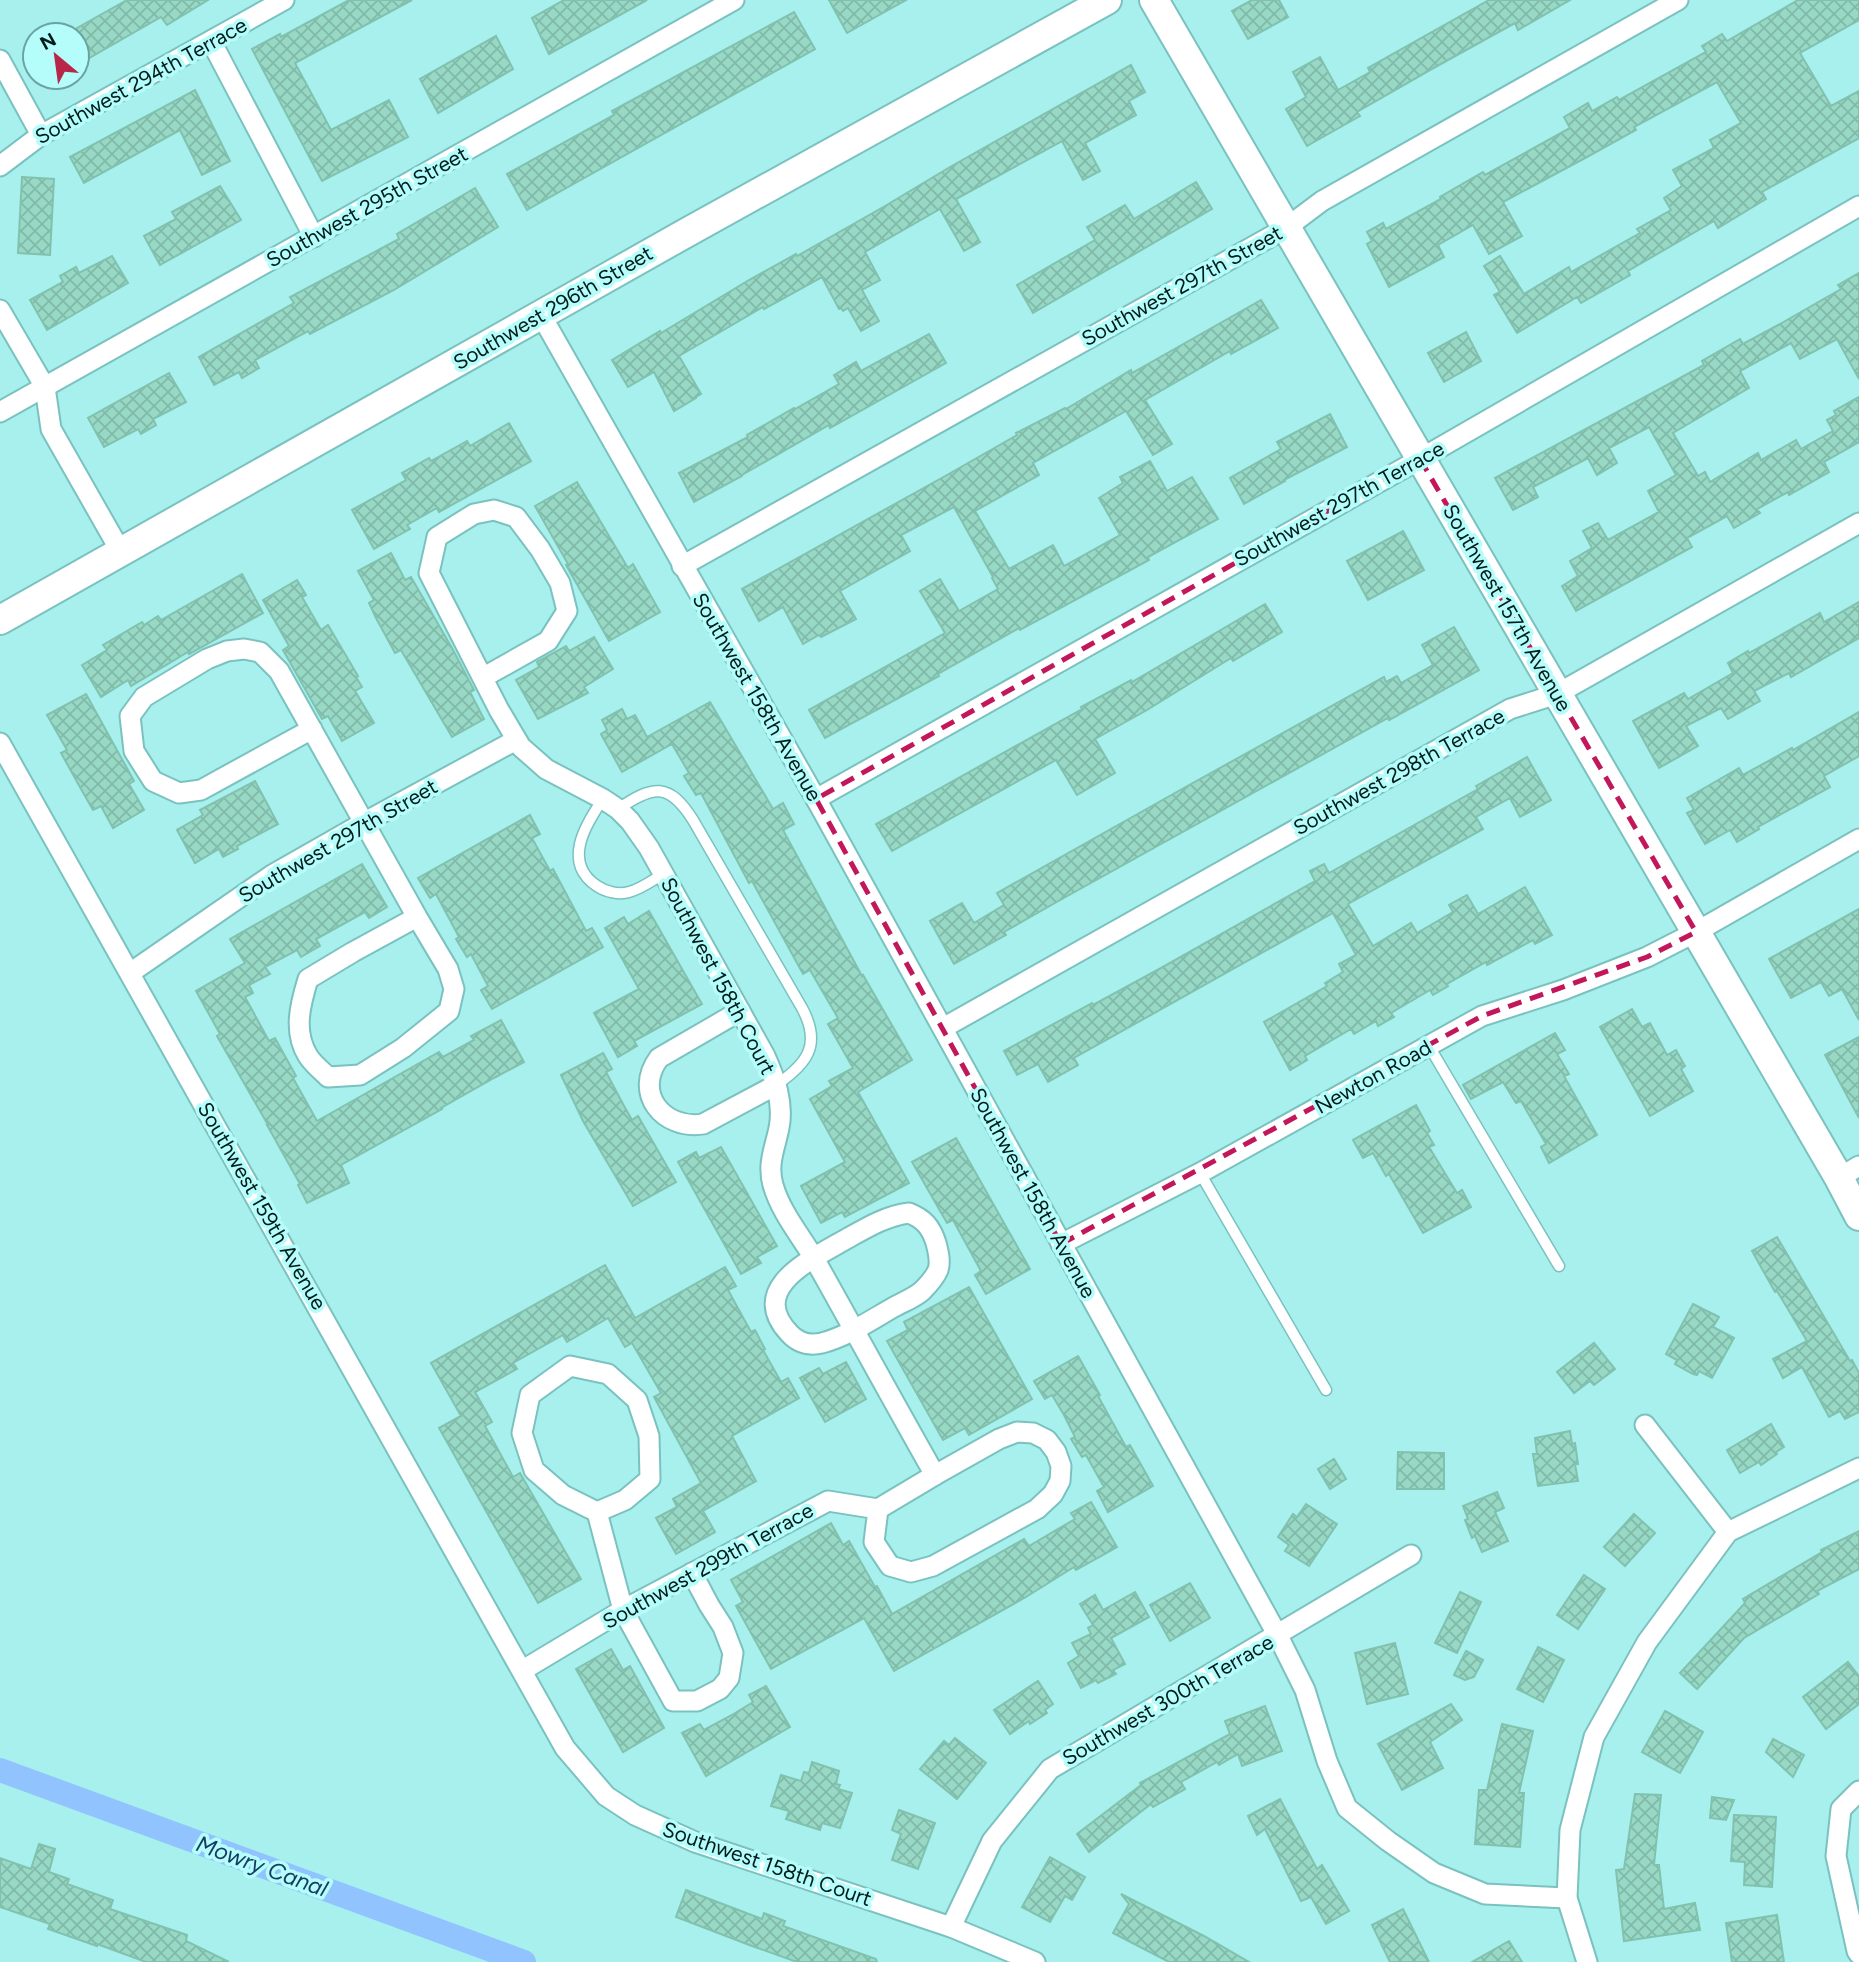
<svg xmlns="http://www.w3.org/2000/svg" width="1859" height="1962" font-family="Figtree,sans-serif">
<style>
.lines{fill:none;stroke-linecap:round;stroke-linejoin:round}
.canal{stroke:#91c3ff;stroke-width:24}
.building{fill:url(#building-cross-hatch);stroke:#81c2ae;stroke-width:2}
.lane-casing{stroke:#7ac2c0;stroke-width:13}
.street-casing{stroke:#7ac2c0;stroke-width:23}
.secondary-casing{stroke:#7ac2c0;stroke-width:32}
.lane{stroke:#fff;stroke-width:10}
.street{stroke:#fff;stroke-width:19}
.secondary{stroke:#fff;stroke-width:28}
.marked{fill:none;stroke:#c2185b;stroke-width:5;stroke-dasharray:14 9;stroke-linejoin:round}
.labels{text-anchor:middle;stroke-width:7;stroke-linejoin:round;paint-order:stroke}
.street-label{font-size:21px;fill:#001c1b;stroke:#b4fdfb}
.water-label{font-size:23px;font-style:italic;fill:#183b62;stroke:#b4fdfb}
</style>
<defs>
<pattern id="building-cross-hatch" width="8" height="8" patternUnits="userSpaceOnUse" patternTransform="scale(1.75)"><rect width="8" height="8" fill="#98d9c5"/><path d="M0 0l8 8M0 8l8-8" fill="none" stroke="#81baa9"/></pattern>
</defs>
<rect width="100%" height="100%" fill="#a7f0ed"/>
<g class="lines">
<path class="canal" d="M0,1770L524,1962"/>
</g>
<g class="building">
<path d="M127,0H208L167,25L161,17L77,65V28Z"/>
<path d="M349,0H412L295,63L331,130L389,100L408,137L322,181L252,49L280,34L281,37Z"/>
<path d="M564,0H647L549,54L532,18Z"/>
<path d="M829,0H906L847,33Z"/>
<path d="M1252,0H1279L1288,17L1248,39L1232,11Z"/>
<path d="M1489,0H1570L1518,30L1515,23L1430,70L1357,112L1360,116L1307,146L1286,109L1306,97L1293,72L1320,57L1338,90L1370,72L1368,68Z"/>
<path d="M1798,0H1859V20L1800,53L1831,106L1859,91V138L1762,192L1766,199L1718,228L1714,221L1628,271L1630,275L1581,303L1577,297L1517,333L1494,295L1500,292L1484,266L1500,256L1524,294L1569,267L1571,272L1640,233L1637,229L1671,210L1664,198L1682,186L1673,170L1714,148L1710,140L1741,123L1717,82L1634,127L1636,130L1587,157L1503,202L1522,236L1489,254L1473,225L1438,245L1444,257L1389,287L1367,244L1372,241L1367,232L1383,223L1386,229L1441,199L1440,197L1483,172L1485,175L1570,128L1564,117L1588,103L1592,111L1617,97L1619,100L1706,52L1702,46L1722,34L1727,41Z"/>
<path d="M794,12L815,49L527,210L507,174L614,115L612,111Z"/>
<path d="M496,36L513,69L438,113L420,79Z"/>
<path d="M1131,65L1145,92L1129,101L1136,115L1085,143L1100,171L1083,180L1062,141L956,199L980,242L964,251L940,209L865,252L880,280L862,290L879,321L861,331L848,308L843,311L841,308L839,309L822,277L764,309L763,307L679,356L701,394L696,397V398L674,411L654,372L628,387L612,360L660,331L661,333L749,280L796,254L797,256L885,206L950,167Z"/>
<path d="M195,90L230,161L202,175L180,130L84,183L70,157Z"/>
<path d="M22,177L54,179L50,255L18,253Z"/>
<path d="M1196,182L1212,209L1033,313L1017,285L1095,240L1087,227L1125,205L1134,219Z"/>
<path d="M220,186L241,220L160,265L144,236L176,219L172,212Z"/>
<path d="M475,188L498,227L394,290L310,334L308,331L255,360L259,368L242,378L239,372L214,385L199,357L294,303L290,297L399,239L397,234Z"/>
<path d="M112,256L128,283L47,330L30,300L63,282L60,276L76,267L79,273Z"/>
<path d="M1859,273V379L1837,339L1800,359L1791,343L1740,371L1749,388L1673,433L1698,476L1705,472L1710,482L1758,453L1761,460L1796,440L1801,449L1833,431L1827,420L1836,415L1834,411L1859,397V442L1824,462L1829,472L1789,495L1788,492L1757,509L1760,513L1734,528L1727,516L1687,538L1692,547L1576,611L1562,586L1578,576L1570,561L1592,548L1583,531L1598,523L1608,540L1659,512L1648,491L1676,475L1649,427L1609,448L1617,463L1597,475L1588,458L1533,487L1538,497L1513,510L1495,478L1704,365L1702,361L1740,339L1743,344L1780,324L1841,289L1838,285Z"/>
<path d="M1261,300L1278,328L1231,354L1230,351L1145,400L1172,444L1153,455L1126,411L1033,463L1039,475L975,511L1009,569L1053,545L1064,566L1120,535L1099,498L1123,483L1120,477L1150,461L1167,491L1192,477L1218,519L1148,557L1149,560L1020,630L1019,628L938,674L939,676L825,738L809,710L945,633L920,591L940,579L959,611L998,589L992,578L993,577L954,507L901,535L910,551L840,591L856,619L821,637L819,635L803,644L783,607L759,621L742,589L947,475L1017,435L1016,433L1065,408L1066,409L1131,370L1132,373Z"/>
<path d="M1466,332L1481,361L1444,382L1428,353Z"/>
<path d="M929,334L946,363L830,428L829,425L742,475V476L694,502L679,473L748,437L747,435L794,408L795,409L839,384L834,375L856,362L861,371Z"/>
<path d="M169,373L186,402L153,419L156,425L141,434L138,429L104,447L88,418Z"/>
<path d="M1330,414L1347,447L1284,480L1285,481L1244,504L1230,478L1281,449L1277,442Z"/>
<path d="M509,423L531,461L439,512L437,508L407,525L410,529L374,549L352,510L406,480L402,473L429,458L431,461L467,441L470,446Z"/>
<path d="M577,482L628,568L633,564L660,612L609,641L566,565L568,564L535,506Z"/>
<path d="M1403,531L1424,570L1368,600L1347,561Z"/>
<path d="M391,553L405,580L411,577L452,648L474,690L470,692L484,719L452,737L401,650L395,653L376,618L369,603L374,600L358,571Z"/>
<path d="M242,574L263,613L189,654L188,652L131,686L128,680L101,697L82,665L107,650L103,645L142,622L144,625L158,616L161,620Z"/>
<path d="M297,580L306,595L302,597L321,630L328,625L358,676L356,677L362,687L355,691L374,723L342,741L328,716L322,719L283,650L289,646L263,600Z"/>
<path d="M1859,602V638L1791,677L1789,673L1754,691L1760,701L1728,719L1721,708L1686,726L1698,746L1659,768L1633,721L1684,693L1688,699L1733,673L1728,663L1748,651L1749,653L1820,613L1824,622Z"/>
<path d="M1265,604L1282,632L1233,661L1231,658L1147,710L1095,739L1115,773L1077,795L1056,760L892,851L876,824L1082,709L1081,707L1131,680L1132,682Z"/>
<path d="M1454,627L1479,670L1389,720L1388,718L1062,899L1004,932L1006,935L954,964L930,921L962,903L974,923L1004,905L997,893L1182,789L1384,677L1386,682L1397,676L1401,683L1433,665L1422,645Z"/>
<path d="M594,637L613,669L584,687L588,693L538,719L516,680L539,667L537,662L566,646L569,651Z"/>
<path d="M86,694L134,781L129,784L144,810L113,828L101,806L93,810L81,789L61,753L67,750L47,715Z"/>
<path d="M710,702L773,809L783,803L794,824L783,830L862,976L863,975L912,1060L858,1092L909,1183L845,1217L842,1212L821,1223L801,1186L845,1162L810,1099L832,1086L829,1081L853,1068L828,1024L838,1018L810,970L803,974L752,881L749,883L701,793L696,795L684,776L689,773L672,744L622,772L601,734L607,730L602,720L622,709L627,719L635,715L647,737Z"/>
<path d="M1859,712V756L1824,776L1830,787L1758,827L1759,829L1737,842L1730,830L1705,844L1687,813L1694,810L1687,798L1739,768L1743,775L1792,748L1793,750Z"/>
<path d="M1527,757L1551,800L1520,817L1510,798L1476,817L1483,829L1348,904L1373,946L1411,923L1417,933L1453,912L1449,905L1467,895L1478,914L1525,887L1552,935L1535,944L1533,940L1487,965L1486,962L1447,984L1448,986L1433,995L1430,990L1391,1013L1394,1017L1378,1026L1376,1021L1354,1034L1351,1029L1305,1056L1307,1060L1290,1070L1264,1022L1327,986L1325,983L1343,972L1339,964L1356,955L1333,913L1074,1058L1078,1065L1048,1082L1038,1064L1017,1075L1004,1051L1092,1003L1093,1005L1161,968L1315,881L1310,871L1324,864L1329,873L1478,789L1476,786Z"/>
<path d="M255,781L278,824L237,846L238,849L223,857L219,849L195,863L177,830L203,815L200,810Z"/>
<path d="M530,815L540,834L532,838L550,871L553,869L586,931L592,928L603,947L492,1009L481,990L488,986L471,954L467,957L456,939L459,937L436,894L430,898L418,878Z"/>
<path d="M362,864L387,907L369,918L365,912L316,939L320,946L301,957L297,950L265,967L270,974L249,985L253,993L245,997L269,1041L275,1038L296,1076L293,1078L317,1121L439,1052L443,1057L474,1040L471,1036L501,1020L524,1062L494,1078L441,1108L442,1109L341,1165L349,1183L307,1203L298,1185L300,1184L267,1125H268L217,1036L220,1034L196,991L245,963L230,939Z"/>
<path d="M1859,909V1020L1842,989L1829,996L1821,982L1791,998L1769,959Z"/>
<path d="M649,911L702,1004L634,1041L637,1046L618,1057L594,1013L639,989L605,928L624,917L628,924Z"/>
<path d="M1632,1009L1642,1027L1650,1023L1667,1055L1676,1050L1685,1066L1681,1069L1693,1091L1650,1116L1600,1027Z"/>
<path d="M1555,1033L1565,1050L1557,1054L1569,1074L1564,1076L1597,1135L1549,1163L1541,1147L1546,1144L1521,1101L1516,1103L1503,1082L1471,1099L1463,1085Z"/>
<path d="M1859,1037V1118L1825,1055Z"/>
<path d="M603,1053L612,1069L606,1072L623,1104L632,1120L638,1116L676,1182L633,1206L583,1121L561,1075Z"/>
<path d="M1416,1105L1430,1131L1427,1133L1434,1145L1429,1147L1457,1193L1462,1190L1471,1207L1423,1233L1389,1174L1386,1176L1373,1153L1363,1158L1353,1140Z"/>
<path d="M956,1138L1030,1269L986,1294L975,1275L981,1271L953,1220L947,1223L912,1162Z"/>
<path d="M721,1147L777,1246L757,1257L761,1263L741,1274L678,1162L696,1152L699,1158Z"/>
<path d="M1777,1237L1850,1361L1852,1360L1859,1373V1412L1845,1419L1840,1411L1829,1417L1802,1367L1783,1378L1773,1359L1807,1341L1777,1291L1775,1292L1752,1251Z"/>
<path d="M605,1265L635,1318L725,1267L736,1286L728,1290L751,1332L755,1330L765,1349L763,1350L781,1382L788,1378L799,1398L732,1436L756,1481L703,1511L715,1532L676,1554L656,1518L677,1507L673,1499L701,1483L654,1397L661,1393L632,1343L625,1347L608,1318L567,1342L563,1335L513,1363L517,1369L475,1392L492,1422L485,1426L513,1477L520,1473L581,1579L538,1603L439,1428L461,1416L431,1363Z"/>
<path d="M969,1287L1032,1399L969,1435L965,1428L943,1440L887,1341L908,1330L904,1322Z"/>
<path d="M1693,1304L1719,1317L1713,1327L1734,1338L1712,1378L1699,1371L1697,1375L1693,1374L1675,1364L1677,1360L1666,1354Z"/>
<path d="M1594,1343L1615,1369L1594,1385L1590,1381L1574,1393L1557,1372Z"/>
<path d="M1078,1356L1100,1395L1098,1396L1126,1447L1130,1445L1153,1486L1108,1512L1097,1491L1104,1487L1086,1455L1082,1457L1071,1439L1075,1437L1064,1415L1052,1395L1045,1399L1034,1381Z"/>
<path d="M846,1362L866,1399L825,1422L800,1378L819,1368L823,1374Z"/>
<path d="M1771,1424L1784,1447L1776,1452L1777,1454L1761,1465L1759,1462L1740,1473L1727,1450Z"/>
<path d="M1570,1431L1572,1444L1575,1443L1578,1464H1575L1578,1481L1538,1486L1533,1454H1537L1535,1438Z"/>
<path d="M1398,1452L1444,1453V1489H1397Z"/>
<path d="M1334,1459L1346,1479L1330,1489L1318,1469Z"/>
<path d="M1497,1492L1504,1508L1495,1512L1508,1541L1482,1552L1475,1536L1472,1538L1465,1520L1468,1519L1463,1506Z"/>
<path d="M1091,1502L1117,1547L1076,1570L1074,1567L1026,1597L894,1671L864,1618L771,1669L736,1606L743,1602L731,1580L831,1523L843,1545L849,1541L875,1587L877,1586L892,1614L1024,1539L1029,1546L1075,1519L1071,1513Z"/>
<path d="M1306,1504L1337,1524L1309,1566L1285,1551L1289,1545L1278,1537L1293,1514L1297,1517Z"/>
<path d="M1634,1514L1655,1533L1625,1566L1604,1547Z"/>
<path d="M1859,1531V1569L1817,1591L1819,1594L1744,1638L1697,1689L1680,1673L1745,1603L1743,1599L1822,1552L1821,1550Z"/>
<path d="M1584,1575L1605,1589L1578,1629L1557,1615Z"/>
<path d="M1190,1583L1210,1618L1170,1641L1150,1605Z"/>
<path d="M1135,1592L1149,1617L1111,1638L1125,1664L1113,1670L1116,1674L1098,1683L1096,1680L1081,1688L1068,1663L1079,1656L1072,1643L1091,1634L1088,1628L1093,1625L1080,1604L1095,1595L1103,1610Z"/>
<path d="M1460,1592L1481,1602L1457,1653L1435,1643Z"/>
<path d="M1395,1643L1408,1694L1367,1704L1355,1653Z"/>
<path d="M1538,1647L1564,1660L1543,1702L1517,1689Z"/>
<path d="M611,1649L623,1670L630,1666L664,1728L623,1752L576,1669Z"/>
<path d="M1466,1651L1483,1660L1474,1677L1465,1680L1454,1675Z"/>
<path d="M1848,1662L1859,1676V1704L1826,1729L1803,1697Z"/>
<path d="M1038,1681L1053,1704L1045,1710L1047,1713L1030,1724L1029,1721L1010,1734L994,1710Z"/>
<path d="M766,1686L790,1727L706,1776L682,1733L700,1724L704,1730L732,1715L753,1702L749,1695Z"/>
<path d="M1451,1704L1462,1720L1430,1742L1443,1768L1402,1790L1378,1744Z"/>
<path d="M1265,1706L1282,1751L1242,1766L1238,1754L1219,1765L1217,1762L1181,1782L1185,1789L1153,1807L1151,1804L1089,1852L1077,1834L1141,1785L1140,1783L1230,1734L1225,1721Z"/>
<path d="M1665,1711L1703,1732L1680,1773L1642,1752Z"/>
<path d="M1502,1724L1533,1731L1519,1793H1524L1520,1847L1475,1844L1479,1790H1487Z"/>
<path d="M955,1738L986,1763L957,1799L920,1769L944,1741L949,1745Z"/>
<path d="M1773,1739L1804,1755L1793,1777L1766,1752Z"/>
<path d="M812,1762L839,1771L836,1784L840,1785L838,1789L852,1793L840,1828L822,1823L820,1830L786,1819L789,1811L771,1806L781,1775L801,1781L804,1772L809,1773Z"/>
<path d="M1635,1794L1661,1795L1654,1865H1659L1664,1909L1695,1903L1700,1930L1624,1941L1616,1870L1624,1869Z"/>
<path d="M1712,1797L1734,1800L1726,1820L1710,1818Z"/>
<path d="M1280,1799L1317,1869L1322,1865L1349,1911L1326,1924L1311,1897L1301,1901L1265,1829L1257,1835L1248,1816Z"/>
<path d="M899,1810L935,1823L918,1869L892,1860L901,1834L892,1830Z"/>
<path d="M1734,1815L1776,1817L1772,1887L1744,1885L1745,1862L1731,1861Z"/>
<path d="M39,1844L55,1849L49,1872L69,1879L67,1884L113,1900L110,1909L187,1935L186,1941L229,1962H146L97,1944V1946L48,1929L50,1924L0,1907V1858L31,1869Z"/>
<path d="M1050,1857L1085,1877L1072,1900L1065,1896L1050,1922L1022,1907Z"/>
<path d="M686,1890L762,1919L764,1913L785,1921L783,1926L876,1959L877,1962H797L752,1946L676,1917Z"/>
<path d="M1121,1894L1204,1936L1249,1962H1169L1113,1933L1129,1904Z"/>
<path d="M1403,1909L1429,1962H1390L1372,1925Z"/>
<path d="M1777,1915L1784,1962H1732L1726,1923Z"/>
<path d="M1509,1941L1522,1962H1472Z"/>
</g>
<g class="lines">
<defs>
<g id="lane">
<path d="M603,799C585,825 562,863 597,886C606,892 619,895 629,892C641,889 653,880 663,874"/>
<path d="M618,809C653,785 669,782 693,820L802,1008C822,1045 807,1064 776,1085"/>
<path d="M1429,1046L1559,1266"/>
<path d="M1200,1173L1326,1390"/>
</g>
<g id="street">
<path d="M211,41L314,237"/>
<path d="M0,60L41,135"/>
<path d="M0,166L41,135L284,0"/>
<path d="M0,310L45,387L51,429L121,552"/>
<path d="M541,315L816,799L1278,1636L1305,1690L1327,1761L1347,1808L1388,1841L1434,1873L1485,1894L1567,1898"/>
<path d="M0,412L734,0"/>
<path d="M682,566L1286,228L1322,201L1678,0"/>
<path d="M484,677L548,641L567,611L560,583L540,549L516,517L494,510L474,514L437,537L429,573L499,710L521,747L546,769L603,799L618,809L630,821L649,848L765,1056C775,1078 784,1103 779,1128C775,1148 767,1164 773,1185C781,1213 801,1236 815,1260C855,1331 894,1403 935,1475"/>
<path d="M312,729L201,790L179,793L153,781L134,751L130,716L144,697L207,659L227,651L244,649L260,652L279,671L417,917L448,969L454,989L449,1011L403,1048L360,1075L328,1077C322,1071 313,1064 308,1056C293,1032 300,1005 308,979L353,952L417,917"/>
<path d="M0,743L565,1748L606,1796L635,1815L695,1842L951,1927L1035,1962"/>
<path d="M816,799L1420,459L1859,206"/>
<path d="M130,973L272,875L365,822L516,740"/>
<path d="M740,1011L659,1058C633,1093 663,1130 703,1124L776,1085"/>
<path d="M943,1028L1510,709L1557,694L1859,523"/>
<path d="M1839,1178L1859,1166"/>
<path d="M909,1213C924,1219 931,1227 936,1243C938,1251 941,1261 938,1270C935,1277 927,1286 922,1291C914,1298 903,1302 894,1307C871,1320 848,1336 822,1343C809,1346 798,1343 789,1333C748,1289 808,1261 841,1242C863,1230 884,1216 909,1213Z"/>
<path d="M1061,1244L1200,1173L1482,1016L1563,990L1647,957L1696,932L1859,839"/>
<path d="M1645,1425L1728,1532"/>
<path d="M597,1512L625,1500L650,1479L649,1436L637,1400L608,1374L570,1366L530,1395L522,1433L534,1470L563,1495L597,1512L623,1610L673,1701H697L720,1689L729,1678L733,1653L723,1627L709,1605L692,1573"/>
<path d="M523,1670L623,1610L828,1501L878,1509L935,1475L999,1439L1017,1432L1033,1433L1047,1440L1056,1452L1061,1466L1060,1481L1053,1494L1037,1509L933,1566L911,1572L890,1566L874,1542L878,1509"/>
<path d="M1859,1791L1841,1809L1836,1856L1857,1951L1859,1954"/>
<path d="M951,1927L992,1841L1050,1769L1411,1555"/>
<path d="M1587,1962L1567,1898L1570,1830L1594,1737L1647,1642L1728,1532L1859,1468"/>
</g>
<g id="secondary">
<path d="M1154,0L1839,1178L1859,1216"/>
<path d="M0,620L686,233L1107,0"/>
</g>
</defs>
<use href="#lane" class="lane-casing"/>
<use href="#street" class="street-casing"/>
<use href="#secondary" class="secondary-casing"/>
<use href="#lane" class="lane"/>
<use href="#street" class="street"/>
<use href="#secondary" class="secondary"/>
</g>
<path class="marked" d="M1420,459L1696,932L1647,957L1482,1016L1061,1244L816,799Z"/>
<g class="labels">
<g class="street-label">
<text transform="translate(141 81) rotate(-29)" y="7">Southwest 294th Terrace</text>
<text transform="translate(367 207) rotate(-29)" y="7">Southwest 295th Street</text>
<text transform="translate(1182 286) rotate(-29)" y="7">Southwest 297th Street</text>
<text transform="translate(553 308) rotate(-30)" y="7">Southwest 296th Street</text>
<text transform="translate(1339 504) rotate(-29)" y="7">Southwest 297th Terrace</text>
<text transform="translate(1507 608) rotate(60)" y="7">Southwest 157th Avenue</text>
<text transform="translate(757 697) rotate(60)" y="7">Southwest 158th Avenue</text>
<text transform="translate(1399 772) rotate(-29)" y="7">Southwest 298th Terrace</text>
<text transform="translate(338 841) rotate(-30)" y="7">Southwest 297th Street</text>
<text transform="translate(718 976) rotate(62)" y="7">Southwest 158th Court</text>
<text transform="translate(1373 1077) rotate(-29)" y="7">Newton Road</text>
<text transform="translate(1033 1193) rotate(61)" y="7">Southwest 158th Avenue</text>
<text transform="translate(262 1206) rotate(60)" y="7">Southwest 159th Avenue</text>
<text transform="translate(708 1566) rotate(-29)" y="7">Southwest 299th Terrace</text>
<text transform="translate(1168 1700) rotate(-30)" y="7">Southwest 300th Terrace</text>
<text transform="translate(767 1864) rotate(19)" y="7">Southwest 158th Court</text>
</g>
<g class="water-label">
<text transform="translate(262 1866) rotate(20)" y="8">Mowry Canal</text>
</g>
</g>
<g transform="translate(56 56) rotate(331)"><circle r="33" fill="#b4fdfb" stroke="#6ca3a1" stroke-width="2"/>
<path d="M0-5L12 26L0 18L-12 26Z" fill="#b82649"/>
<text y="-10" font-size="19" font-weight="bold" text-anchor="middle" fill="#001c1b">N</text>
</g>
</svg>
